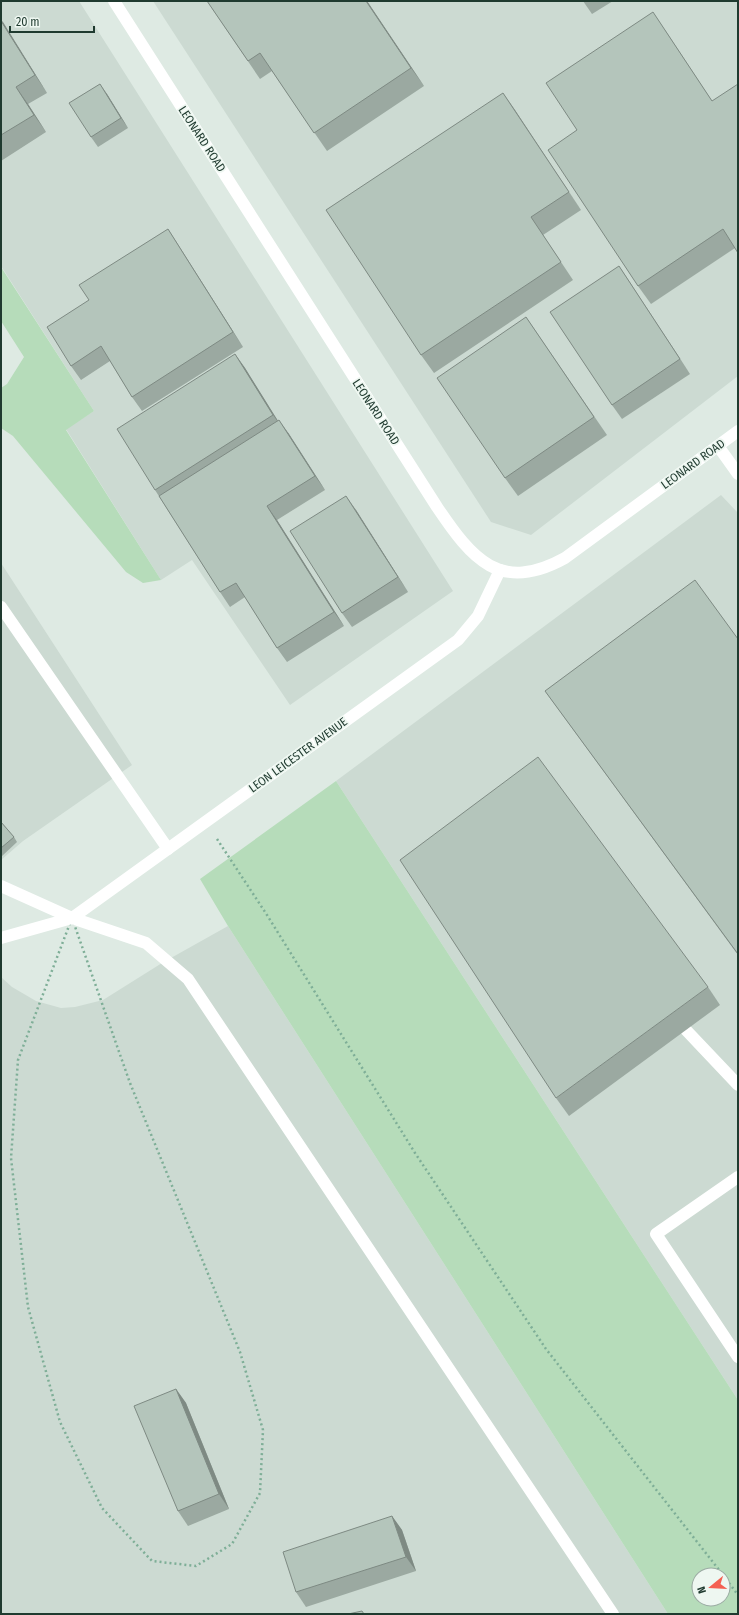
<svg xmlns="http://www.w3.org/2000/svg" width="739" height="1615" font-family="'Fira Sans Condensed',sans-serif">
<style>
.built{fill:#ccdad2}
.green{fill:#b6dcba;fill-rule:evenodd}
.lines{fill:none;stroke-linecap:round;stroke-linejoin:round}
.path{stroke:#7eae97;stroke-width:2.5;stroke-dasharray:2 3;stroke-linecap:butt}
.service{stroke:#fff;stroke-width:12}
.minor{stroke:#fff;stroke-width:12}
.tertiary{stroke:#fff;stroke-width:12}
.wall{fill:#9ba9a1}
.shaded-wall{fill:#7e8a83}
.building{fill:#b4c5bb;stroke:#7e8a83}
.labels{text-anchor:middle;stroke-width:3.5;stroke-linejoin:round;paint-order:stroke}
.street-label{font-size:12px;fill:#1f3a2f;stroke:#eef7f1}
</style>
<rect width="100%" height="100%" fill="#deeae3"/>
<g class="built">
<path d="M1,1H79L453,591L290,705L192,560L161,580L66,429L94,411L1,266Z"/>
<path d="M153,1H738V376L531,535L491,522Z"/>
<path d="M721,495L738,513V1400L336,781Z"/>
<path d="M1,563L132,765L23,841L1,860Z"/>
<path d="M228,926L668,1614H1V977L12,987L36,1001L61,1008L75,1007L103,1000L162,963Z"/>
</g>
<g class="green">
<path d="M1,267L94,411L66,430L161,580L143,583L126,572L13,436L1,428V388L7,384L24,357L1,321Z"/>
<path d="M336,781L738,1400V1614H668L228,926L200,879ZM699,1575H723V1599H699Z"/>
</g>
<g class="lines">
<g class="path">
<path d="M217,839L267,915L415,1153L546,1349L723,1575"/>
<path d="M72,918L130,1083L240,1352L263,1430L260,1493L232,1544L196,1566L152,1561L102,1508L60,1422L28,1307L11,1158L18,1060Z"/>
<path d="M723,1575L738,1595"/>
</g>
<g class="service">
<path d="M718,446L738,474"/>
<path d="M1,607L168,849"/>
<path d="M1,886L72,918L146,943L188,979L613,1614"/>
<path d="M1,938L72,918"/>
<path d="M686,1030L738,1085"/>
<path d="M738,1177L656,1234L738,1357"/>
</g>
<path class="minor" d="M72,918L458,640L478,616L500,570"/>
<path class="tertiary" d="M114,1L437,507C472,559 500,594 565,558L738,431"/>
</g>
<g class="wall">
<path d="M207,1H367L424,86L327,151L272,71L260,79Z"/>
<path d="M583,1H613L592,14Z"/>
<path d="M1,20L47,93L28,104L46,132L1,161Z"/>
<path d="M665,30L712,101L735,248L651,304L638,286L577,130Z"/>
<path d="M503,93L581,210L543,235L573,280L434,373L421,355Z"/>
<path d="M107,94L128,128L98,147L91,137Z"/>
<path d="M168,229L177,243L243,347L142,411L132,397L110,361L81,380L71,366L89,300Z"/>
<path d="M619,266L690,374L622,419L612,405Z"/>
<path d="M526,317L607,435L518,496L505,478Z"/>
<path d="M235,354L245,368L278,421L289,434L325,490L277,520L344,626L287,662L277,648L245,597L230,607L220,592L155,490Z"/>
<path d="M356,510L408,592L352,627L342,613Z"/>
<path d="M738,639V955L545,691Z"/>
<path d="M1,822L14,837L17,842L1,857Z"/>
<path d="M708,987L720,1005L569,1116L556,1098Z"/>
<path d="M176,1389L186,1403L229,1509L188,1526L178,1511Z"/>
<path d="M392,1516L402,1530L416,1571L306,1607L296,1592Z"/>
</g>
<g class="shaded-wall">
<path d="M366,1H367L424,86L411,68Z"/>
<path d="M1,20L3,22L47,93L35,75L1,21Z"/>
<path d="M100,84L107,94L128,128L121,118Z"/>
<path d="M16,87L28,104L46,132L34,115Z"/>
<path d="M503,93L515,110L581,210Z"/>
<path d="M168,229L177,243L243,347L233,332Z"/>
<path d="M619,266L629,281L690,374L680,359Z"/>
<path d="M235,354L245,368L283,429L273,415Z"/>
<path d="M279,420L289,434L325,490L315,476Z"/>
<path d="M346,496L356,510L408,592L398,577Z"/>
<path d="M267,506L277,520L344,626L334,612Z"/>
<path d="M176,1389L186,1403L229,1509L219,1494Z"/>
<path d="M392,1516L402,1530L416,1571L406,1557Z"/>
</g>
<g class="building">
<path d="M207,1H366L411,68L314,133L260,53L248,61Z"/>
<path d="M653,12L712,101L738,84V253L723,229L638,286L548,150L577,130L546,83Z"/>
<path d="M1,21L35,75L16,87L34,115L1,135Z"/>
<path d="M100,84L121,118L91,137L69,103Z"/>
<path d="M503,93L569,192L531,217L561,262L421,355L326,210Z"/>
<path d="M168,229L233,332L132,397L101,346L71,366L47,327L89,300L79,285Z"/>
<path d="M619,266L680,359L612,405L550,312Z"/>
<path d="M526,317L594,417L505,478L437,378Z"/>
<path d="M235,354L273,415L155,490L117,429Z"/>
<path d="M279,420L315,476L267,506L334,612L277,648L236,583L220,592L159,496Z"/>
<path d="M346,496L398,577L342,613L290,531Z"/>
<path d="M695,580L738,639V954L545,691Z"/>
<path d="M538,757L708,987L556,1098L400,860Z"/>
<path d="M1,822L14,837L1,848Z"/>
<path d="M176,1389L219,1494L178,1511L134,1406Z"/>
<path d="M392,1516L406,1557L296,1592L283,1552Z"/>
<path d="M362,1611L364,1614H348Z"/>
</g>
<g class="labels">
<g class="street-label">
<text transform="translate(202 139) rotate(57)" y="4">LEONARD ROAD</text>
<text transform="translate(376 412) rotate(57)" y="4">LEONARD ROAD</text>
<text transform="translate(693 464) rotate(-36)" y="4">LEONARD ROAD</text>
<text transform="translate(298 755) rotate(-36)" y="4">LEON LEICESTER AVENUE</text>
</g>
</g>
<rect width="739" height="1615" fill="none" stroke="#1f3a2f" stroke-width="4"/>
<g transform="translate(711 1587) rotate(252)"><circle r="19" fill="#eef7f1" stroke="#9baba3"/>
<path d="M0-3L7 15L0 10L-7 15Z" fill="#f46052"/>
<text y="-6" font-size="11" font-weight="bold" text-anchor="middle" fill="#1f3a2f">N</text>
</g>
<path d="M10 26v6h84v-6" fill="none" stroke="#1f3a2f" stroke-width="2"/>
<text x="16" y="26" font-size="12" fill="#1f3a2f" stroke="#eef7f1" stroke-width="3" paint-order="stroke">20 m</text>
</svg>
